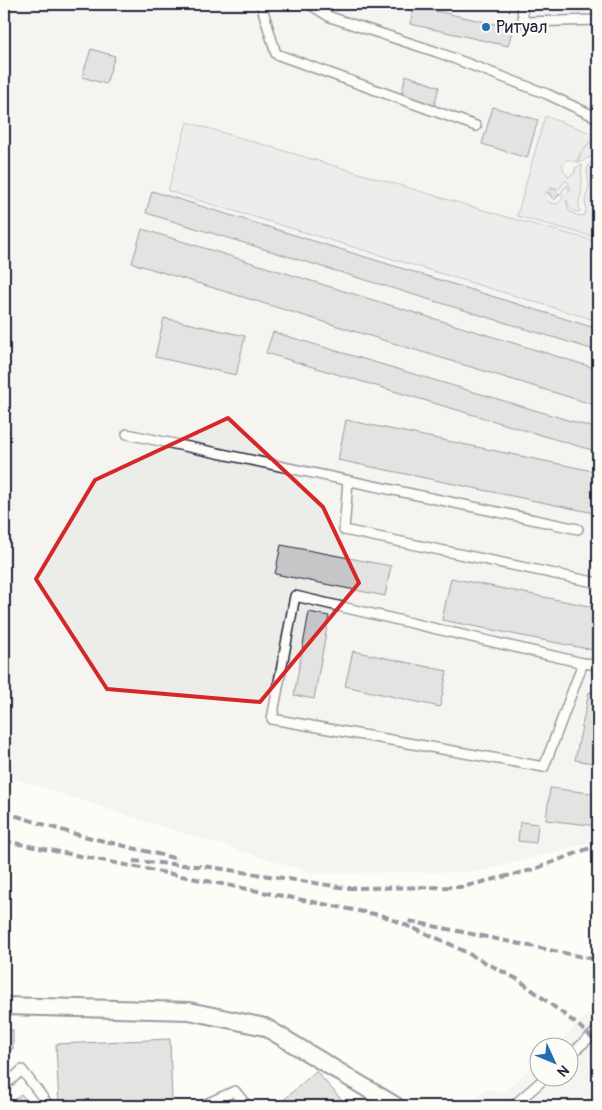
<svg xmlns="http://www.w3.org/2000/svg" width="602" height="1110" font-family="Pangolin,sans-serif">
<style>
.built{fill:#ecece9}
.green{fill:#dddcdb;stroke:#807f8b;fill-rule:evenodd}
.building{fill:#c6c6c8;stroke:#22223b}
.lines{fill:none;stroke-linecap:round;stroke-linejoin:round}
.service-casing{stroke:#22223b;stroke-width:12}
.minor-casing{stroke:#22223b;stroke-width:20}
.service{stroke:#fdfcf7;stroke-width:9}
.minor{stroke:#fdfcf7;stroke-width:16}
.rail{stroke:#22223b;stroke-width:4;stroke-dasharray:8 4;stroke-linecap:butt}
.marked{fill:none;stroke:#d62828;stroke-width:4;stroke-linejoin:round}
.poi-dot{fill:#1f6fb2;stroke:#fdfcf7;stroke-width:2}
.labels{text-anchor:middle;stroke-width:4.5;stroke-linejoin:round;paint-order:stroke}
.poi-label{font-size:18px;fill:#22223b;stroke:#fdfcf7;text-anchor:start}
</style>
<rect width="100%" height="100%" fill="#fdfcf7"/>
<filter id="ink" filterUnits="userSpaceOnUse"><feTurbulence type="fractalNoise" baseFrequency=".02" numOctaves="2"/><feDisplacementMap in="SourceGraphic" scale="10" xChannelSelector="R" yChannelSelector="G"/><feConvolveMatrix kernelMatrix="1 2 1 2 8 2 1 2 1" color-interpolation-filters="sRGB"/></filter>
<g filter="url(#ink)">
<g class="built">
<path d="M4,4H598V840L479,872L312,873L163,827L4,775Z"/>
<path d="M598,952V1106H469L487,1089L504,1092L539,1060L540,1078H570V1048L553,1047L590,1013Z"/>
</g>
<g class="green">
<path d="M545,116L596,135L581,152L576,162C564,155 558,166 567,175V177L575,173V168L582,165C581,172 582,179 582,186C582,195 577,201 580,211L579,212C571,212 569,207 567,200H566L569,211L576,215L583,216L586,212L585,200L589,186L587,169L590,163L598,161V238L517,216ZM566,180L569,184L571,189L569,192V189L567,185L561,192L563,196C560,207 549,206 545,196L547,190L551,187L559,189Z"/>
<path d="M187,122L510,218L598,242V321L168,191Z"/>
<path d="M598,137V156L587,158L582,162H578C582,150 589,144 598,137Z"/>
</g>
<g class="building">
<path d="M415,4H432L431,10L513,28L508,46L410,24Z"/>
<path d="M91,49L115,56L106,84L82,77Z"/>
<path d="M406,75L439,87L434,106L401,95Z"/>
<path d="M493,107L538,120L527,158L482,144Z"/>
<path d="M553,188L560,194L554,200L548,193Z"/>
<path d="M152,191L598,329V351L146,213Z"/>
<path d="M142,229L598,369V406L132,263Z"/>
<path d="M164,318L245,336L236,375L155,357Z"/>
<path d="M273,332L598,429V452L266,353Z"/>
<path d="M346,420L598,472V494L594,513L338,460Z"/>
<path d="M281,545L391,566L385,596L275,574Z"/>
<path d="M451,578L598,608V651L442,620Z"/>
<path d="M309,612L329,616L314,699L294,695Z"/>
<path d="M353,651L447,671L440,707L345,686Z"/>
<path d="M589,692L598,694V764L575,760Z"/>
<path d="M550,788L598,794V826L546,820Z"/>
<path d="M520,822L538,824L536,843L518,841Z"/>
<rect x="4" y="1030" width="9" height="19"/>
<path d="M170,1039L172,1104L114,1106H59L56,1044Z"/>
<path d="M316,1071L347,1106H280L278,1105Z"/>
<path d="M21,1094L32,1106H7Z"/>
</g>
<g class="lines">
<defs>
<g id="service">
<path d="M261,4L276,54L476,126"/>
<path d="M309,4L330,17L437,52L547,94L598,118"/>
<path d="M521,4L524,22L598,20"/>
<path d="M127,434L578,529"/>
<path d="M348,481L344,530L598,583"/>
<path d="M583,663L544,767L272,719L295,596L583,663L598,665"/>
<path d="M570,1055L598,1030"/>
<path d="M4,1086L22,1070L49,1106"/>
<path d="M201,1106L235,1091L247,1106"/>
<path d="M513,1106L545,1078"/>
</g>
<path id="minor" d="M4,1006L189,1011L265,1027L396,1106"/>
</defs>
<use href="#service" class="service-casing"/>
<use href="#minor" class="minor-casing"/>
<use href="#service" class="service"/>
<use href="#minor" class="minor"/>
<g class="rail">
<path d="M4,812L71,833L178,859"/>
<path d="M4,841L384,916L446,942L519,980L578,1025L598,1043"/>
<path d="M133,861L210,867L347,888L462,887L532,870L598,845"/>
<path d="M409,921L598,960"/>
</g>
</g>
</g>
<path d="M0 0H602V1110H0ZM228,418L323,507L359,583L260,702L107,689L36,579L95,480Z" fill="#fdfcf7" fill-opacity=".55" fill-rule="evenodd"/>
<path class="marked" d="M228,418L323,507L359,583L260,702L107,689L36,579L95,480Z"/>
<circle class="poi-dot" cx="486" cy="27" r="5"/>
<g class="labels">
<g class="poi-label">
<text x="496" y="33">Ритуал</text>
</g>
</g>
<rect width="602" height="1110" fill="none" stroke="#fdfcf7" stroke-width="20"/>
<rect x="10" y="10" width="582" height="1090" fill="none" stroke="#22223b" stroke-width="2" filter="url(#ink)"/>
<g transform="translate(554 1062) rotate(134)"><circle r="24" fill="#fdfcf7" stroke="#a5a5ac"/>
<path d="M0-4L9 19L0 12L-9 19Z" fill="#1f6fb2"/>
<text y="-8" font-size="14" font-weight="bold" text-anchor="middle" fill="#22223b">N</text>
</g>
</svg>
